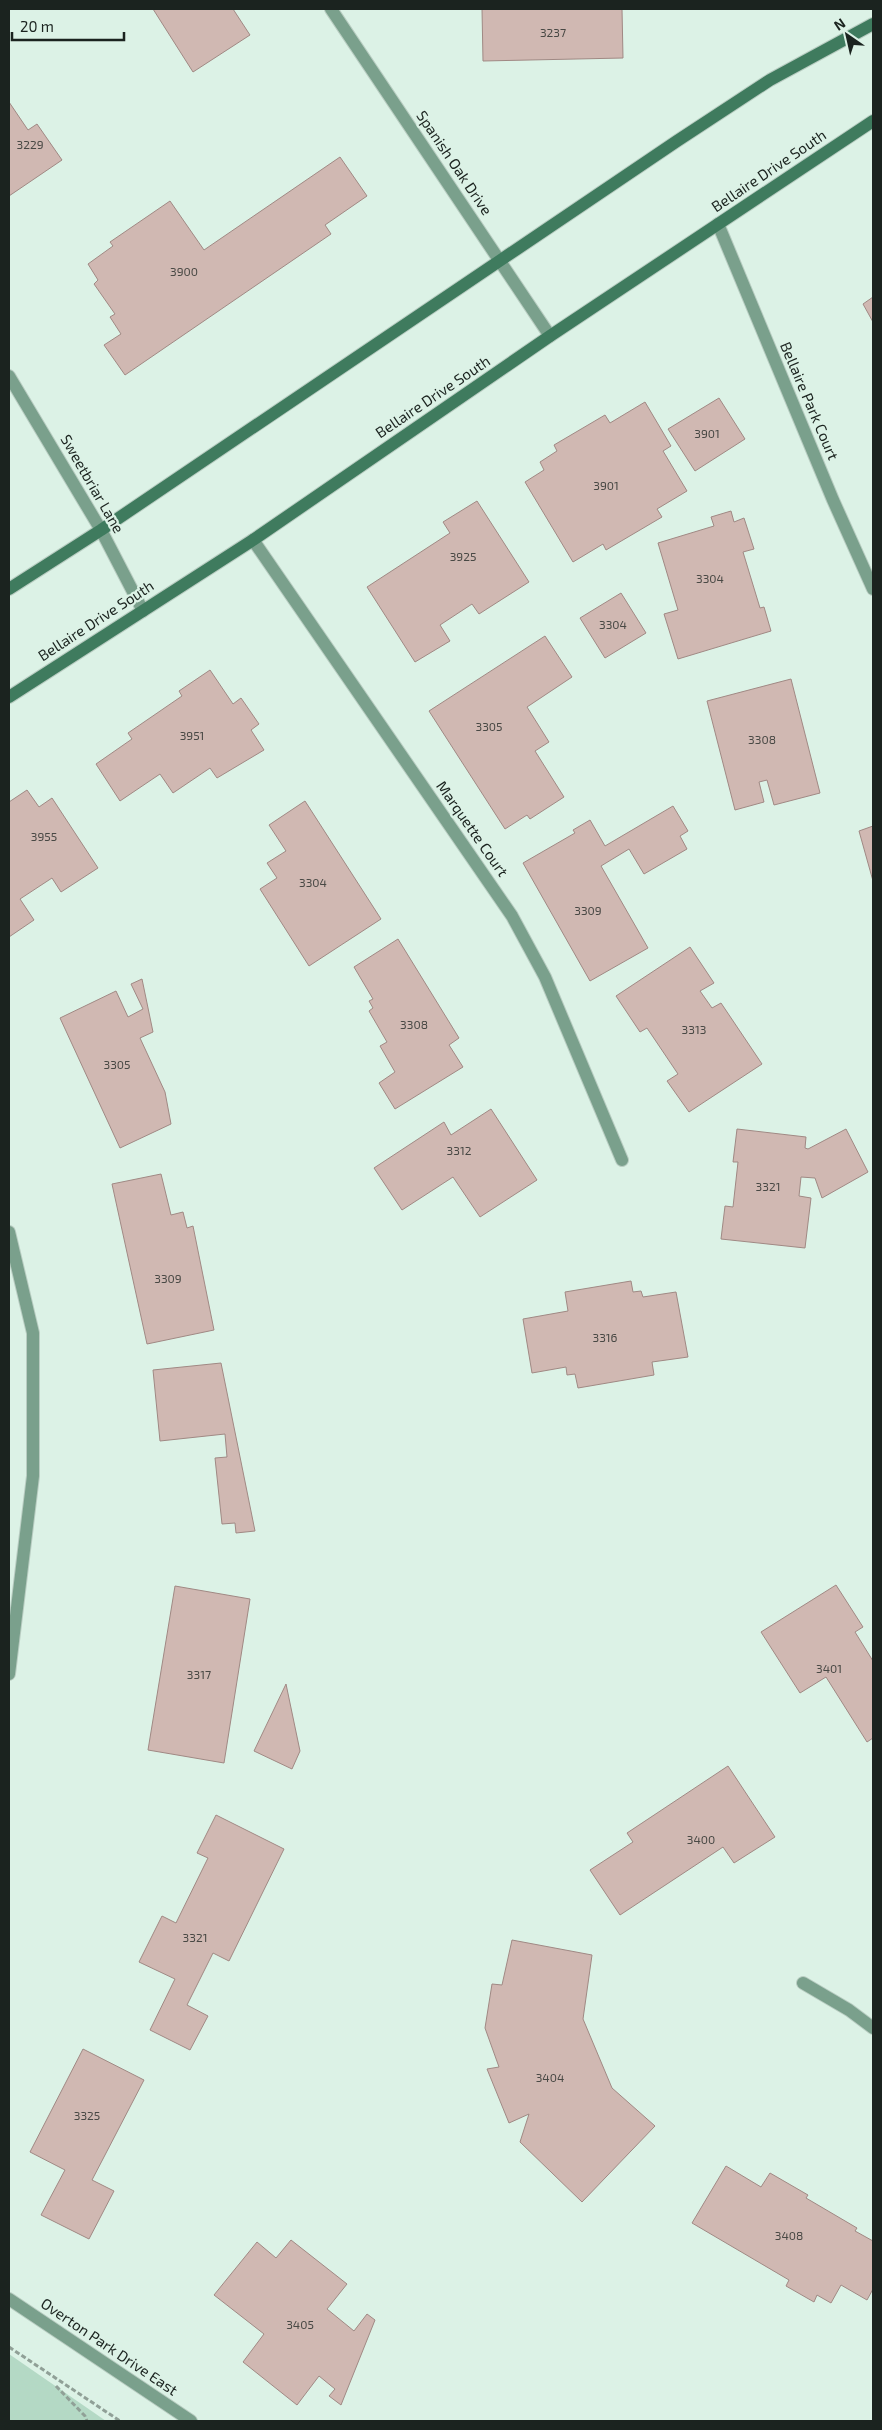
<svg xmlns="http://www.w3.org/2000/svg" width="882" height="2430" font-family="'Exo 2',sans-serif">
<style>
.green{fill:#b4d9c5}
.building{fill:#d0b8b2;stroke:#a08984}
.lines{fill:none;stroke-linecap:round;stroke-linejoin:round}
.minor-casing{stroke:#b9cdc2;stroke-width:14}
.secondary-casing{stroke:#b9cdc2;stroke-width:14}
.path{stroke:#90a097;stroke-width:3;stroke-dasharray:5 2.5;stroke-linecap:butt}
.minor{stroke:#7aa08c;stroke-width:12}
.secondary{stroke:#3f7b5e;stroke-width:12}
.labels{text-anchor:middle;stroke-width:4.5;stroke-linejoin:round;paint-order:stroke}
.number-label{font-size:12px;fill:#484844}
.street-label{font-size:15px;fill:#1b231f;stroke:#dcf2e6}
</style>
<rect width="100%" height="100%" fill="#dcf2e6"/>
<path class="green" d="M9,2354L106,2421H9Z"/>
<g class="building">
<path d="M153,9H233L250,35L193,72Z"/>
<path d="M482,9H622L623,58L483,61Z"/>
<path d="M9,102L28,130L37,124L62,160L9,196Z"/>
<path d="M340,157L367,196L325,225L331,234L125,375L104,345L121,334L110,317L115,314L94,284L98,280L88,264L113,246L110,242L170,201L204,250Z"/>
<path d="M873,297V322L863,304Z"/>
<path d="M719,398L745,439L695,471L668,429Z"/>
<path d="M645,402L671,446L663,451L687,491L657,509L662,517L606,550L603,544L573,562L525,482L544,470L540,462L557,451L554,445L605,415L610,423Z"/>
<path d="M477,501L529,582L479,614L472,604L440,625L450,641L415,662L367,587L450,533L443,522Z"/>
<path d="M731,511L734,522L744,518L754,549L743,552L760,608L764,607L771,631L678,659L664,614L678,610L658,543L714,526L711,517Z"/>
<path d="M621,593L646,633L605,658L580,618Z"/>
<path d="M545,636L572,677L527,707L549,742L535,751L564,797L530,819L527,815L505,829L429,711Z"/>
<path d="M210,670L233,704L241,698L259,724L251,730L264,750L217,778L210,768L173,793L160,774L120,801L96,764L132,739L128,733L182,696L179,691Z"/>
<path d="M791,679L820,793L774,805L767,780L759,782L764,802L735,810L707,701Z"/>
<path d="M27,790L39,807L52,798L98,868L61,892L52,878L20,899L34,920L9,937V802Z"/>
<path d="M305,801L381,919L309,966L260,889L277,878L267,863L286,851L269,825Z"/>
<path d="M673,806L688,831L680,836L687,849L644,874L629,849L601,866L648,948L590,981L523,863L575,833L573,830L590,820L605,846Z"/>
<path d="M873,826V881L859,831Z"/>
<path d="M398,939L459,1038L449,1045L463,1067L395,1109L379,1083L395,1072L380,1046L387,1042L369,1011L373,1008L369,1001L373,999L354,967Z"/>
<path d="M690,947L714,983L700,991L712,1008L721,1003L762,1064L689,1112L667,1081L678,1074L647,1028L640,1032L616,996Z"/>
<path d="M142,979L153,1032L140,1038L165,1092L171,1124L120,1148L60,1018L116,991L128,1017L143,1009L131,984Z"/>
<path d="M491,1109L537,1180L480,1217L453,1177L402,1210L374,1168L444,1122L451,1135Z"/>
<path d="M737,1129L806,1137L805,1148L808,1149L846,1129L868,1172L822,1198L815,1178L801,1177L799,1196L811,1198L805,1248L721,1239L725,1206L733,1207L738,1162H733Z"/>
<path d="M161,1174L171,1215L183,1212L187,1228L193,1226L214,1330L147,1344L112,1184Z"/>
<path d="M631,1281L633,1292L641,1291L643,1297L676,1292L688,1357L652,1362L654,1375L578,1388L575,1374L567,1375L566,1367L532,1373L523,1319L568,1311L565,1292Z"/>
<path d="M221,1363L255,1531L236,1533L235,1523L222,1524L215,1458L227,1457L225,1434L160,1441L153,1370Z"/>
<path d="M836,1585L863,1627L855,1632L873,1661V1738L867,1742L826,1677L800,1693L761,1632Z"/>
<path d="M175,1586L250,1599L224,1763L148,1750Z"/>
<path d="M286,1684L300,1751L292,1769L254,1751Z"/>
<path d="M728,1766L775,1837L734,1863L723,1847L620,1915L590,1870L633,1842L627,1833Z"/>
<path d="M216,1815L284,1849L229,1961L213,1953L187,2005L208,2016L190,2050L150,2030L175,1979L139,1962L162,1916L176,1923L208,1858L197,1853Z"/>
<path d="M512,1940L592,1955L583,2019L612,2088L655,2126L582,2202L520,2142L529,2114L509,2123L487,2069L499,2067L485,2028L492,1984L502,1985Z"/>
<path d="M83,2049L144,2080L92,2180L114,2191L89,2239L41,2215L65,2170L30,2152Z"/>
<path d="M726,2166L761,2187L770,2173L808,2195L806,2198L857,2228L855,2231L873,2241V2289L867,2300L841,2285L831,2303L817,2295L814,2302L786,2286L789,2280L692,2223Z"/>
<path d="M291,2240L347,2284L327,2309L354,2331L367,2314L375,2320L341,2405L329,2396L335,2389L319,2376L297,2405L243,2362L264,2334L214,2295L257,2242L276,2258Z"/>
</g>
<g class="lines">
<defs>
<g id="minor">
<path d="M331,9L550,336"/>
<path d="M718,224L833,500L873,589"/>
<path d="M9,376L101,530L143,611"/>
<path d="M253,540L512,916L545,977L622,1160"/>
<path d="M9,1232L33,1333V1476L9,1674"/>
<path d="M803,1983L849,2010L873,2028"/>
<path d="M9,2299L191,2421"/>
</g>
<g id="secondary">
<path d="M9,589L101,530L677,141L770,80L873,24"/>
<path d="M9,697L253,540L550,336L873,121"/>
</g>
</defs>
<use href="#minor" class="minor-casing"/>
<use href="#secondary" class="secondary-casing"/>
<g class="path">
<path d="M9,2347L120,2421"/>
<path d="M56,2386L85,2416L87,2421"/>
</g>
<use href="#minor" class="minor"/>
<use href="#secondary" class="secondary"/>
</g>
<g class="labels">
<g class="number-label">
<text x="553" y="37">3237</text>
<text x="30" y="149">3229</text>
<text x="184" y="276">3900</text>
<text x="707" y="438">3901</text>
<text x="606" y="490">3901</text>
<text x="463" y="561">3925</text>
<text x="710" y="583">3304</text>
<text x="613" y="629">3304</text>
<text x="489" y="731">3305</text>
<text x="192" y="740">3951</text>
<text x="762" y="744">3308</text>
<text x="44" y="841">3955</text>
<text x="313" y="887">3304</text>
<text x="588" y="915">3309</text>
<text x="414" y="1029">3308</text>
<text x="694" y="1034">3313</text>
<text x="117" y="1069">3305</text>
<text x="459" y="1155">3312</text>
<text x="768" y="1191">3321</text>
<text x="168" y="1283">3309</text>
<text x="605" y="1342">3316</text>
<text x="829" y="1673">3401</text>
<text x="199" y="1679">3317</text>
<text x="701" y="1844">3400</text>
<text x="195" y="1942">3321</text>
<text x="550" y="2082">3404</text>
<text x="87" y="2120">3325</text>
<text x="789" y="2240">3408</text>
<text x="300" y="2329">3405</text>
</g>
<g class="street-label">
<text transform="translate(454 163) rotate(56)" y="5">Spanish Oak Drive</text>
<text transform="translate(769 171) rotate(-34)" y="5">Bellaire Drive South</text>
<text transform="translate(433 397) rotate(-34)" y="5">Bellaire Drive South</text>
<text transform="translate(809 401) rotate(67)" y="5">Bellaire Park Court</text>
<text transform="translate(92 484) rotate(60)" y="5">Sweetbriar Lane</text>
<text transform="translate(96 621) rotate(-33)" y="5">Bellaire Drive South</text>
<text transform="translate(472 829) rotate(55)" y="5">Marquette Court</text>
<text transform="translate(109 2347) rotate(34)" y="5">Overton Park Drive East</text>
</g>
</g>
<rect width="882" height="2430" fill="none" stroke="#1b231f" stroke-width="20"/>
<g transform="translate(847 35) rotate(326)" stroke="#dcf2e6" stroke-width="4" paint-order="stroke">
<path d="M0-4L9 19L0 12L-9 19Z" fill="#1b231f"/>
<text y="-8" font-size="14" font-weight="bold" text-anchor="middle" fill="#1b231f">N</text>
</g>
<path d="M12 32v8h112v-8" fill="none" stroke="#1b231f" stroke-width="2.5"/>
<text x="20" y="32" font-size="15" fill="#1b231f" stroke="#dcf2e6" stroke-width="4" paint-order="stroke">20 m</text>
</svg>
